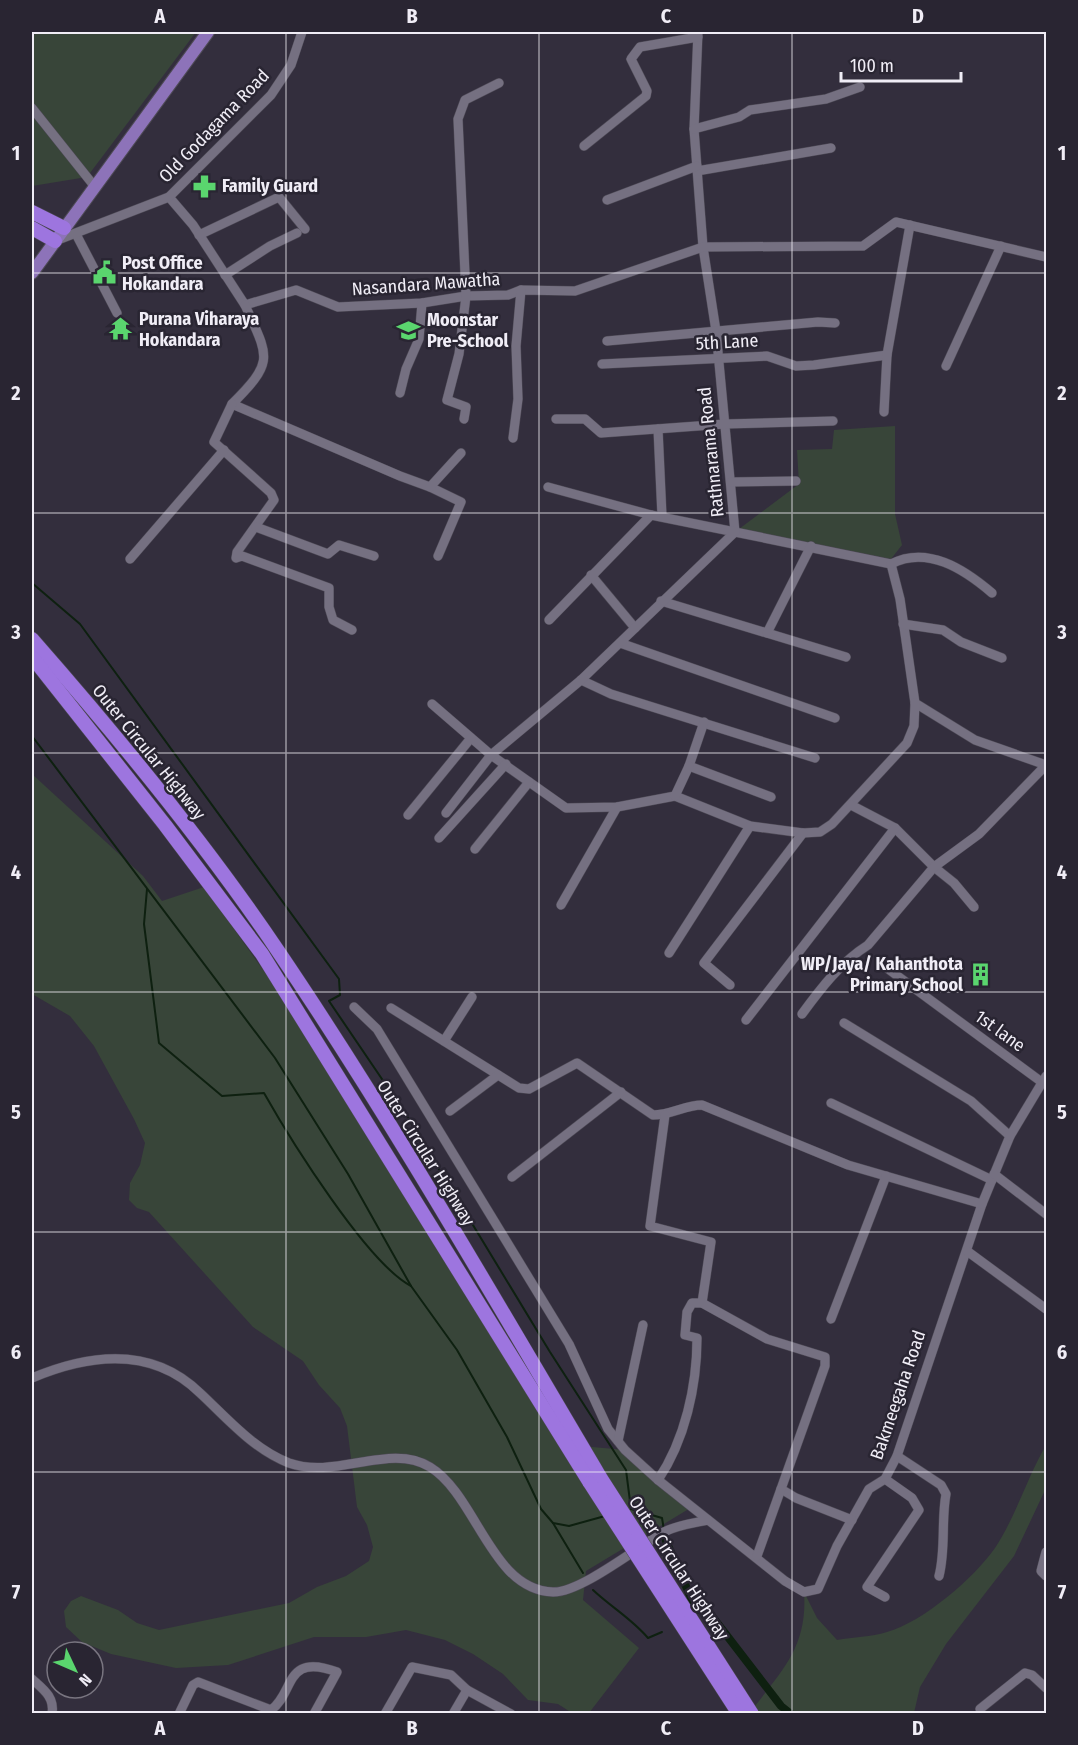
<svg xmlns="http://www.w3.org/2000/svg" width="1078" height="1745" font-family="'Fira Sans Condensed',sans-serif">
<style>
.green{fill:#384539}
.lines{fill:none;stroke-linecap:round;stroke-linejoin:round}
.stream{stroke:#0e2010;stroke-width:2}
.canal{stroke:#0e2010;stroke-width:8}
.minor-casing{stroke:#4e4a56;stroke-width:10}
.major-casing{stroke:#4e4a56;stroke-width:14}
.highway-casing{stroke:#4e4a56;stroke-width:15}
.minor{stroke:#757081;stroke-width:9}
.major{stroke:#8d73b9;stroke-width:12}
.highway{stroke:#9d75df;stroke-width:14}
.highway-bridge-casing{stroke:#4e4a56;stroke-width:15;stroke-linecap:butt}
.highway-bridge{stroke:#9d75df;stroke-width:14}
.grid{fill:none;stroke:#f0edf6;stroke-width:1.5;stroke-opacity:0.55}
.labels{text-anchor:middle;stroke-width:5;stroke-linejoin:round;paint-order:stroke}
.street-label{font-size:18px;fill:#f0edf6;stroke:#292532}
.poi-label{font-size:18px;font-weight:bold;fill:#f0edf6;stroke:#292532;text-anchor:start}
.neatline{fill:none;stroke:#f0edf6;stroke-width:2}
.grid-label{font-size:20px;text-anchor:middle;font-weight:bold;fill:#f0edf6}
</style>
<rect width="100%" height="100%" fill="#332e3d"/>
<g class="green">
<path d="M36,32H196L87,177L32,186V38Z"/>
<path d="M895,426V514L902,545L891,559L739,529L799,484L797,450L832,449L834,430Z"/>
<path d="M32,774L143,876L162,901L204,887L273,984L560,1444L625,1450L692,1507L586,1571L583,1600L639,1648L589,1713H572L558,1704L528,1700L503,1674L473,1654L445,1640L406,1630L366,1637H314L228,1665L176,1668L111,1654L82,1642L66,1627L64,1611L71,1601L81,1596L118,1610L137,1623L159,1630L289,1603L317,1587L346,1576L369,1561L373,1547L367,1525L357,1507L347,1426L340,1408L319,1385L303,1361L253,1327L149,1212L137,1208L129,1200L130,1183L140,1165L145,1143L134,1119L94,1046L70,1016L32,994Z"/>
<path d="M1046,1445V1488L1014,1556L946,1644L920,1687L914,1713L749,1714C780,1672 808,1649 804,1592L817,1618L837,1640C853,1637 871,1637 887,1632C923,1622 974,1578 995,1548C1016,1516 1027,1478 1046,1445Z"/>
</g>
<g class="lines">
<g class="stream">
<path d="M32,583L80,624L339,979L340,995L329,1001L405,1113L550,1352L626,1470L631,1509L662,1518L664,1530"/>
<path d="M32,736L275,1058L348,1174L411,1286L457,1350L507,1437L541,1509L553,1523L569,1526L605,1516"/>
<path d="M147,889L144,924L159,1043L222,1096L264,1093C290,1139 367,1263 411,1286"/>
<path d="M553,1523L583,1573"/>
<path d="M593,1590C611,1607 632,1619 648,1638L662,1632"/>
</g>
<path class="canal" d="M666,1541L696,1609L708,1611L781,1706L791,1714"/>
<defs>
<g id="minor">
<path d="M698,32L694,129L703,247L716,331L735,532L891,564L900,599L915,703L975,740L1046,765"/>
<path d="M32,108L95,187"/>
<path d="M694,129L739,117L750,110L826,99L860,87"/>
<path d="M584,146L646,96L647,91L631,59L640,47L698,37"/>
<path d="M697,171L831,148"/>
<path d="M169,197L193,225L245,305L296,290L338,307L422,303L466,296L508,295L521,290L575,291L703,247L863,246L896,222L1046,257"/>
<path d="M607,200L697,166"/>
<path d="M76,234L117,313"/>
<path d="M199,235L279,197L305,229"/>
<path d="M55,241L169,197L271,95L291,65L302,32"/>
<path d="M225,275L270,246L297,233"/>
<path d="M245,305C269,358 275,361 232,404L400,476L430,487L461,502L438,556"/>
<path d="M607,341L818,322L835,323"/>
<path d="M602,364L767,356L796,366L814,365L887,355"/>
<path d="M946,366L1001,246"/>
<path d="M400,393L406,369L419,339L422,303"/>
<path d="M232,404L214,442L271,493L274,500L237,552L236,558L242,556L329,588V607L333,620L352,630"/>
<path d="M884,412L887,355L910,225"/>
<path d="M464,419L466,407L447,400L459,354L466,296L458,119L465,100L499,83"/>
<path d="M556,419H585L601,433L725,424L833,421"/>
<path d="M658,429L662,516"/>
<path d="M513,438L518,399L516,346L521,290"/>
<path d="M731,482L796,481"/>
<path d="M430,487L461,453"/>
<path d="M256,527L328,554L339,545L374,556"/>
<path d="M130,559L224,450"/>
<path d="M891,564C927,545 964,569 992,593"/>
<path d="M591,575L635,628"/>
<path d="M661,601L846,657"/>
<path d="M549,620L651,515"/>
<path d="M903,624L943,630L961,642L1002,658"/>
<path d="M767,633L811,546"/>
<path d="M620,643L835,718"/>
<path d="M581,680L611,694L815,758"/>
<path d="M432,704L491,755L566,808L617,807L675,796L750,826L803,833L820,832L832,824L907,743L914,726L915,703"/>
<path d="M704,722L689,766L771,797"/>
<path d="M675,796L689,766"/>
<path d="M851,805L895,828L934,867L954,883L974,907"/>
<path d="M446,813L491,755L581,680L735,532L651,515L548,487"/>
<path d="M408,815L471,738"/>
<path d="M439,838L506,764"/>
<path d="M475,849L529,782"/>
<path d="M561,905L617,807"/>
<path d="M669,953L750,826"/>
<path d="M880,963L1043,1083"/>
<path d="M730,985L704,963L803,833"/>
<path d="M354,1007L377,1029L569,1344L608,1429L625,1450L658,1480L785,1581L804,1592L818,1589L837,1546L869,1489L885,1479L897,1456L982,1204L1010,1136L1046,1076"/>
<path d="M391,1008L519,1088L529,1089L577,1063L653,1115C671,1115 685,1105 702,1105L848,1165L982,1204"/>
<path d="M802,1014C821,988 841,962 868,945L934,867L979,834L1046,765"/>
<path d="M746,1020L895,828"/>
<path d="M844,1023L971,1101L1010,1136"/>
<path d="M444,1041L472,997"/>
<path d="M831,1103L992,1180"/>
<path d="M450,1111L498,1075"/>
<path d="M665,1115L650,1226L711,1242L702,1303"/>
<path d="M994,1174L1046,1214"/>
<path d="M512,1177L621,1092"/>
<path d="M967,1251L1046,1309"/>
<path d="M831,1319L886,1176"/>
<path d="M32,1378C89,1354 152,1346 200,1393C227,1418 253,1449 289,1463C336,1480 390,1442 430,1467C477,1496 491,1590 553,1592C580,1593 639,1546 664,1532C677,1525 694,1523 708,1520"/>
<path d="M618,1441L643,1325"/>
<path d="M897,1456L941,1485L946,1494C941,1521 946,1549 939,1576"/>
<path d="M885,1479L912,1498L919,1510L867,1587L885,1597"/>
<path d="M658,1480C685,1440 697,1386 697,1338L685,1335L687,1312L692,1303H702L767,1339L825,1357V1366L781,1489L796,1498L852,1520"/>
<path d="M1046,1552L1041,1571L1046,1576"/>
<path d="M757,1556L781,1489"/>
<path d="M32,1679C43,1689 55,1697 52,1714"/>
<path d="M980,1709L1025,1673L1032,1675L1046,1688"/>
<path d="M179,1714L193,1685L198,1682L271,1710C295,1693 284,1652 337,1672L314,1714"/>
<path d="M385,1714L412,1667L451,1675L467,1690L511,1714"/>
<path d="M453,1714L467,1690"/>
</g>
<path id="major" d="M32,273L208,32"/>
<g id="highway">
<path d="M32,212L64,228"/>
<path d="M32,228L55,241"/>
<path d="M32,639C119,738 204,841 278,951C393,1121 495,1300 600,1477"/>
<path d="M32,657L165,825L262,954L590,1483"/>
</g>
</defs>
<use href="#minor" class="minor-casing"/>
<use href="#major" class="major-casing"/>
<use href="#highway" class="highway-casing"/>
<use href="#minor" class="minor"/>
<use href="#major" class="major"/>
<use href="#highway" class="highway"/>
<defs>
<g id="highway-bridge">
<path d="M600,1477L752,1714"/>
<path d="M590,1483L739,1714"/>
</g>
</defs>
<use href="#highway-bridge" class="highway-bridge-casing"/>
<use href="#highway-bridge" class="highway-bridge"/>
</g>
<path class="grid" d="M286,32V1714M539,32V1714M792,32V1714M32,273H1046M32,513H1046M32,753H1046M32,992H1046M32,1232H1046M32,1472H1046"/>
<defs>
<symbol id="pharmacy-bare" viewBox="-9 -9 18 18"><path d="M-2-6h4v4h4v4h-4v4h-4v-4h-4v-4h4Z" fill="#5ad56e" stroke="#292532" stroke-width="2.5" paint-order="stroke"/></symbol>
<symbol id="civic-bare" viewBox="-9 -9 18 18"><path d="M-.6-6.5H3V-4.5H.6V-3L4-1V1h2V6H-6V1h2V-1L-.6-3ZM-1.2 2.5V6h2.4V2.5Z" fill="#5ad56e" stroke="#292532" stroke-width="2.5" paint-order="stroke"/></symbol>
<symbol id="temple-bare" viewBox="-9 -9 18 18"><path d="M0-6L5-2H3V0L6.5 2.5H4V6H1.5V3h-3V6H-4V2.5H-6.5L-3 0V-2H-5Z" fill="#5ad56e" stroke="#292532" stroke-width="2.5" paint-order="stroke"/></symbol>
<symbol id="school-bare" viewBox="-9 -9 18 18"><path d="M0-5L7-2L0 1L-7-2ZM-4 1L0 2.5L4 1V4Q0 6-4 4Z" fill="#5ad56e" stroke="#292532" stroke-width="2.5" paint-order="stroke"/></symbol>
<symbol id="building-bare" viewBox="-9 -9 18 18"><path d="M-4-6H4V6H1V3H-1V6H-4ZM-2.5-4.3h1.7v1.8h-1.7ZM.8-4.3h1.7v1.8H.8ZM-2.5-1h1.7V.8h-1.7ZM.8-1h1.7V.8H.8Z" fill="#5ad56e" stroke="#292532" stroke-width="2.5" paint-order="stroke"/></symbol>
</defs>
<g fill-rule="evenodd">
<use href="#pharmacy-bare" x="188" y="170" width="33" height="33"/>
<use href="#civic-bare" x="88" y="256" width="33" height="33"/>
<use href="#temple-bare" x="104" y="312" width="33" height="33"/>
<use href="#school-bare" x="392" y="314" width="33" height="33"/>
<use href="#building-bare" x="964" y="958" width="33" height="33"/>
</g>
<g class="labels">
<g class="street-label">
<text transform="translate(214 126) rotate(-46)" y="6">Old Godagama Road</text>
<text transform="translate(426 284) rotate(-4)" y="6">Nasandara Mawatha</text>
<text transform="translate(727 342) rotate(-3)" y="6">5th Lane</text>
<text transform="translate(711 452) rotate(-96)" y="6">Rathnarama Road</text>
<text transform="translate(149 752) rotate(51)" y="6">Outer Circular Highway</text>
<text transform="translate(1000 1031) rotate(36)" y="6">1st lane</text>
<text transform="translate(426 1153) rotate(58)" y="6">Outer Circular Highway</text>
<text transform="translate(898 1395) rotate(-71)" y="6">Bakmeegaha Road</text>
<text transform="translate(679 1568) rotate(57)" y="6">Outer Circular Highway</text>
</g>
<g class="poi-label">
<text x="222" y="192">Family Guard</text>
<text x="122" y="269">Post Office<tspan x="122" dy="21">Hokandara</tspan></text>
<text x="139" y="325">Purana Viharaya<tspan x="139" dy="21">Hokandara</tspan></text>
<text x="427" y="326">Moonstar<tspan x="427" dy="21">Pre-School</tspan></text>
<text x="963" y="970" text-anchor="end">WP/Jaya/ Kahanthota<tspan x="963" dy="21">Primary School</tspan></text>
</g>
</g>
<rect width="1078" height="1745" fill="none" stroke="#292532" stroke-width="66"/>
<g transform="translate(75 1670) rotate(134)"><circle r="28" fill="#292532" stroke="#797580" stroke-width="1.5"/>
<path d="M0-4.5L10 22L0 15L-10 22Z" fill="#5ad56e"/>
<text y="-9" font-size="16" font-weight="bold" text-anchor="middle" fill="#f0edf6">N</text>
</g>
<path d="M841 72v9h120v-9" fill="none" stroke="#f0edf6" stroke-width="3"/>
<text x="850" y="72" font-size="18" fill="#f0edf6" stroke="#292532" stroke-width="4.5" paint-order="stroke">100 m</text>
<rect x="33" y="33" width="1012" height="1679" class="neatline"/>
<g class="grid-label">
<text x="160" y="23">A</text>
<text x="412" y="23">B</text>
<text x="666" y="23">C</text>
<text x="918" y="23">D</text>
<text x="16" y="160">1</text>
<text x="1062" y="160">1</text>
<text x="16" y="400">2</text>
<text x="1062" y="400">2</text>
<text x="16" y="639">3</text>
<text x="1062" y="639">3</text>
<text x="16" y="879">4</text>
<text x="1062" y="879">4</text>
<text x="16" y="1119">5</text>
<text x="1062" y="1119">5</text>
<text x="16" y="1359">6</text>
<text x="1062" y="1359">6</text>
<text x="16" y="1599">7</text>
<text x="1062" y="1599">7</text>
<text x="160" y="1735">A</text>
<text x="412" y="1735">B</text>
<text x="666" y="1735">C</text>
<text x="918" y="1735">D</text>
</g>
</svg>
